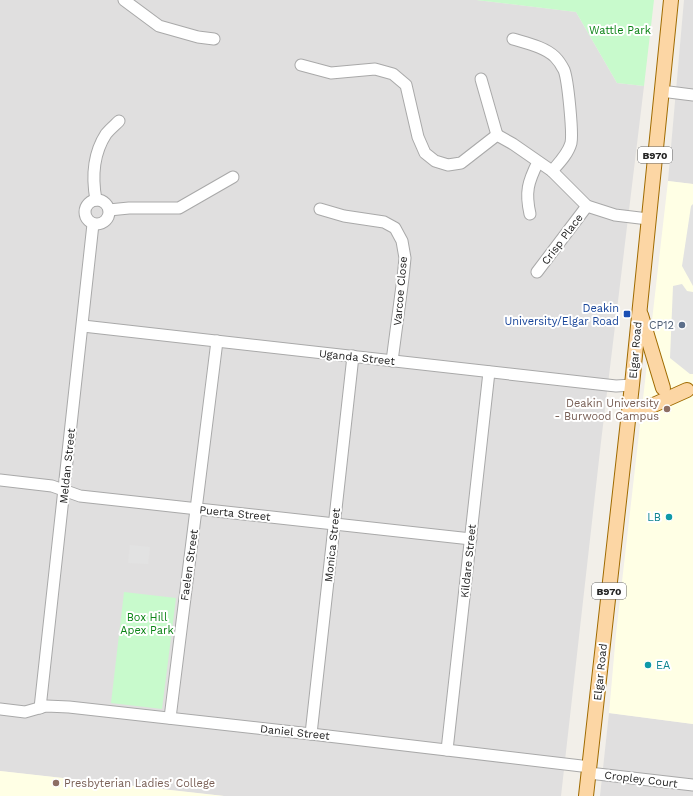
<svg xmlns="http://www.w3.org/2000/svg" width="693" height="796" font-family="'Work Sans',sans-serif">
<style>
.residential{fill:#e0dfdf}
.education{fill:#ffffe5}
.park{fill:#c8facc}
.parking{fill:#e2e2e2}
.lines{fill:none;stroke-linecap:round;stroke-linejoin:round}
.minor-casing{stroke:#a9a9a9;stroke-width:13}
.major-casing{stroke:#a06b00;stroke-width:16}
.minor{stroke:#fff;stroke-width:11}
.major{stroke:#fcd6a4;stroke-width:14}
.transit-dot{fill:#1a4fb4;stroke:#fff;stroke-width:1.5}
.service-dot{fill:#5c6f8a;stroke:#fff;stroke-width:1.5}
.education-dot{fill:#8d6e63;stroke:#fff;stroke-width:1.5}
.culture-dot{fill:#0f9aa8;stroke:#fff;stroke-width:1.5}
.labels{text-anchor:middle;stroke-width:4;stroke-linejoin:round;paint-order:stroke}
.shield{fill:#fff;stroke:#646464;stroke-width:1}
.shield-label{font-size:10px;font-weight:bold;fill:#222}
.park-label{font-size:11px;fill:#0c8416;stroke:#fff}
.street-label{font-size:11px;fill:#222;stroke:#fff}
.transit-label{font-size:11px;fill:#164399;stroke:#fff;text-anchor:end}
.service-label{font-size:11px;fill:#4e5e75;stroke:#fff;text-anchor:end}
.education-label{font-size:11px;fill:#785e54;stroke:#fff;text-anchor:end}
.culture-label{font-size:11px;fill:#0d838f;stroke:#fff;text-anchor:end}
</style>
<rect width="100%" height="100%" fill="#f2efe9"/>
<g class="residential">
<path d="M0,0H476L576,12L617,83L644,86L601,442L561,796H224L0,771Z"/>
<path d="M684,0H693V184L668,181Z"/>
<path d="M609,713L693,724V796H600Z"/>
</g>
<g class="education">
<path d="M668,181L693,184V724L609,713L616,634Z"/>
<path d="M0,771L224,796H0Z"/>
</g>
<g class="park">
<path d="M476,0H654L644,86L617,83L576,12Z"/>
<path d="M124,592L176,598L162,709L111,703Z"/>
</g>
<g class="parking">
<path d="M693,204V286L682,266L691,206Z"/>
<path d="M682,284L687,291L693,292V374H690L670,358L673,286Z"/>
<path d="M130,545L150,547L148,564L128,563Z"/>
</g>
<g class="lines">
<defs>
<g id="minor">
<path d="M124,0L159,26L198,37L214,39"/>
<path d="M513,39C526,43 545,47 555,57C558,60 562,66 564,70C568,80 573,133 571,143C568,154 559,163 552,171"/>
<path d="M301,65L331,73L375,69L393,74L406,85L418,137L425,153L435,161L448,165L461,163L497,135L513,144L552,171L587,206L615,215L648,219"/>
<path d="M481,79L497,135"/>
<path d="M661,91L693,95"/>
<path d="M96,200C92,178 93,154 106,134C110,129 115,125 119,121"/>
<circle cx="97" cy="212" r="12"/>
<path d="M320,209L344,216L384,222L395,228L402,241L405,258L403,278L392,361"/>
<path d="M109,210L129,208H179L233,177"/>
<path d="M530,214C525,192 528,182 538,162"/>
<path d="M537,272L587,206"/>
<path d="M83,326L616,386L632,385"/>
<path d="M0,480L52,486L80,496L471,539"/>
<path d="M40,708L93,224"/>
<path d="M0,709L25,712L46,706L69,707L311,734L590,767"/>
<path d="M170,718L217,341"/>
<path d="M311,734L353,356"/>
<path d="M447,750L489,372"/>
<path d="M589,773L693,785"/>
</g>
<g id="major">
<path d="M641,315L663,388"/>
<path d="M629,416L687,390"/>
<path d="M586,796L632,385L671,0"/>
</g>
</defs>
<use href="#minor" class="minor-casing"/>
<use href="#major" class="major-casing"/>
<use href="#minor" class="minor"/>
<use href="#major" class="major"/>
</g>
<rect class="transit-dot" x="623" y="310" width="8" height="8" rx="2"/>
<circle class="service-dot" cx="682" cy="325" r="4"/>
<g class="education-dot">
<circle cx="667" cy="409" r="4"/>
<circle cx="56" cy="783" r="4"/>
</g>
<g class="culture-dot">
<circle cx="669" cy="517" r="4"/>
<circle cx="648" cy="665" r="4"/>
</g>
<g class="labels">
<g class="shield">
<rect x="638" y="147" width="34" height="16" rx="3"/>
<rect x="592" y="583" width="34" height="16" rx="3"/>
</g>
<g class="shield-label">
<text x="655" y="159">B970</text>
<text x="609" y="595">B970</text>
</g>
<g class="park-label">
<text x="620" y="34">Wattle Park</text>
<text x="147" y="621">Box Hill<tspan x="147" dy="13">Apex Park</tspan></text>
</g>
<g class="street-label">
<text transform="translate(562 239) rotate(-53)" y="4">Crisp Place</text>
<text transform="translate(400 291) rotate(-85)" y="4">Varcoe Close</text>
<text transform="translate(635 350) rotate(-85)" y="4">Elgar Road</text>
<text transform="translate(357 357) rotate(6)" y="4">Uganda Street</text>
<text transform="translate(67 466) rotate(-84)" y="4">Meldan Street</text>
<text transform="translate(235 513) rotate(6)" y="4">Puerta Street</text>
<text transform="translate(332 545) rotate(-84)" y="4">Monica Street</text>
<text transform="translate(468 561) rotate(-84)" y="4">Kildare Street</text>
<text transform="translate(189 565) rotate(-82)" y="4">Faelen Street</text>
<text transform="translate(600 672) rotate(-84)" y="4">Elgar Road</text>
<text transform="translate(295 732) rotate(6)" y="4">Daniel Street</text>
<text transform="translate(641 779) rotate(7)" y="4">Cropley Court</text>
</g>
<g class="transit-label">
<text x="619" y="312">Deakin<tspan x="619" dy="13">University/Elgar Road</tspan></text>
</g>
<g class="service-label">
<text x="674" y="329">CP12</text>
</g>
<g class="education-label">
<text x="659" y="407">Deakin University<tspan x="659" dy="13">- Burwood Campus</tspan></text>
<text x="64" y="787" text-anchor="start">Presbyterian Ladies' College</text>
</g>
<g class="culture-label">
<text x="661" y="521">LB</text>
<text x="656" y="669" text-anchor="start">EA</text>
</g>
</g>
</svg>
